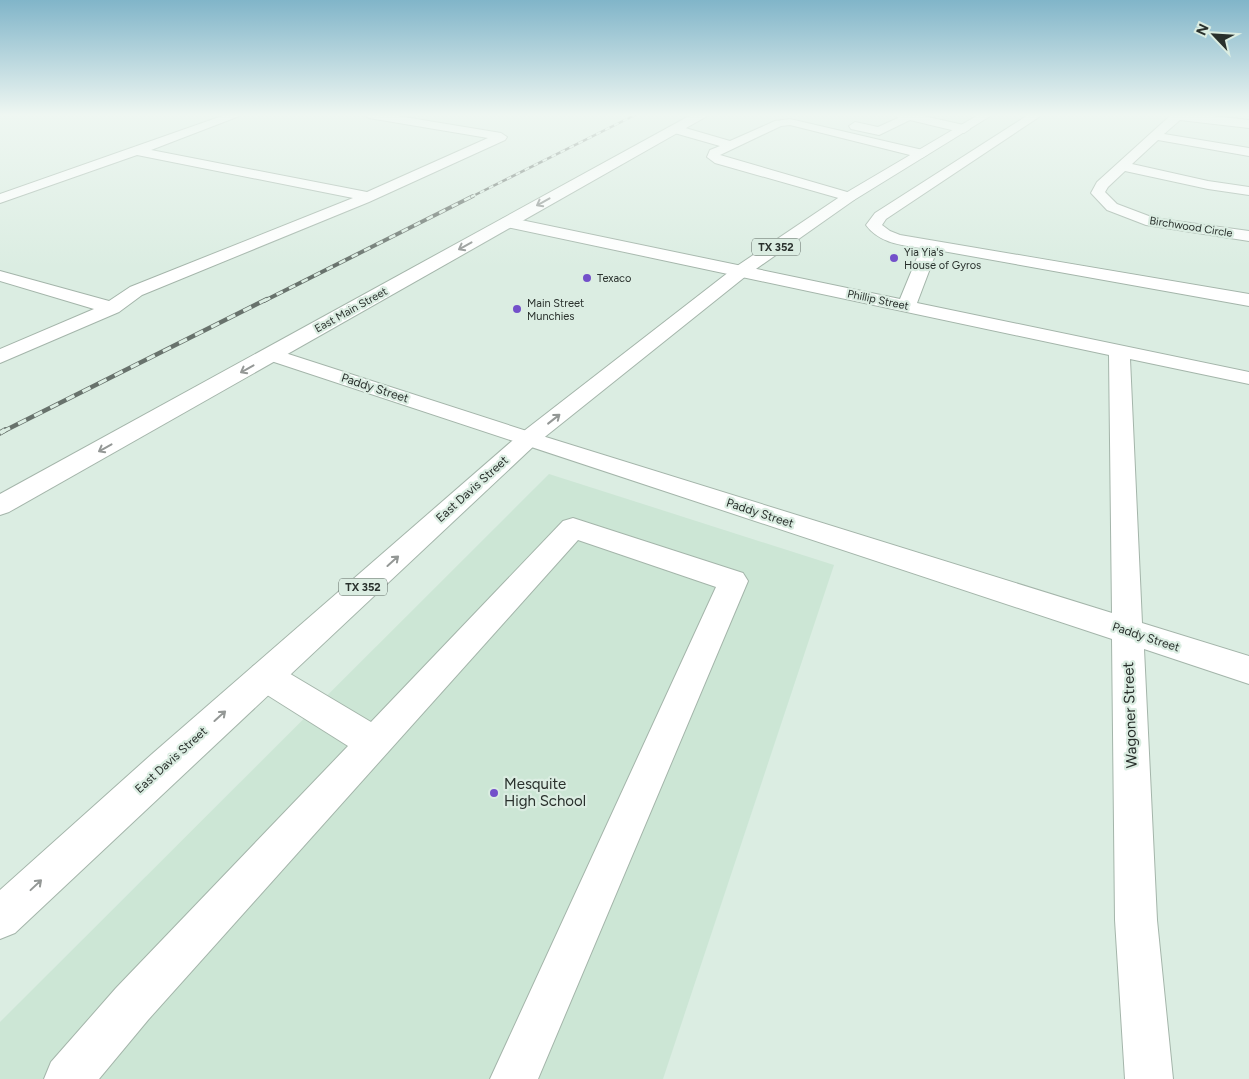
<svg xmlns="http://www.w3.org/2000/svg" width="1249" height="1079" font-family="Figtree,sans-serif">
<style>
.built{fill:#cce6d5}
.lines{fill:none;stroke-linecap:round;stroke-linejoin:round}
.minor-casing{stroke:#a4b5aa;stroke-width:2}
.major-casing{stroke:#a4b5aa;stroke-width:2}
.minor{fill:#fff;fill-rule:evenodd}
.major{fill:#fff;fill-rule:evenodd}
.rail-far3-casing{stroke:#68726c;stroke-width:2.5}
.rail-far2-casing{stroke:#68726c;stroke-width:4}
.rail-far1-casing{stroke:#68726c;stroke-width:4.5}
.rail-casing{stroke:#68726c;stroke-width:5.5}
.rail-far3{stroke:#dbede2;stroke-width:2;stroke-dasharray:5;stroke-linecap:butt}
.rail-far2{stroke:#dbede2;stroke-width:2.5;stroke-dasharray:7;stroke-linecap:butt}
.rail-far1{stroke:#dbede2;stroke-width:3;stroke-dasharray:9;stroke-linecap:butt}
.rail{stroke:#dbede2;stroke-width:4;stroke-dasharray:11;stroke-linecap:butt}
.oneway{stroke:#949896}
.poi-dot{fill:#7350ca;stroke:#dbede2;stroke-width:2}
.labels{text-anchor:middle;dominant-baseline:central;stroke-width:4.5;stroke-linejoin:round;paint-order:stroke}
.far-street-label{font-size:11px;fill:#29302c;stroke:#dbede2}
.shield{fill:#dbede2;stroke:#5e6963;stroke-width:1}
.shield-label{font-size:11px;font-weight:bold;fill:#29302c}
.far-poi-label{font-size:11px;fill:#29302c;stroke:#dbede2;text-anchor:start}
.street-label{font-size:12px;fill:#29302c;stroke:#dbede2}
.near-street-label{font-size:15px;fill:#29302c;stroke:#dbede2}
.near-poi-label{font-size:15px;fill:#29302c;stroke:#dbede2;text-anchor:start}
</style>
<rect width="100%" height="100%" fill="#dbede2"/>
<polygon class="built" points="549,474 834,565 663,1079 0,1079 0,1022"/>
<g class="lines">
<defs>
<g id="minor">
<polygon points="225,115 242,115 151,150 367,192 488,138 369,118 364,115 392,115 501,133 507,137 505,140 369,202 142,295 119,312 0,363 0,349 94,309 0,281 0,271 109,301 130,287 353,198 137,155 0,203 0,194"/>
<polygon points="896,115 919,115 968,126 970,129 964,133 910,120 879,135 851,129 849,126 855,122 878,127 898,118"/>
<path d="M1028 115H1042L886 219 882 225 890 231 900 235 1249 294V306L937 250 917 303 1249 372V384L1130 359 1142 623 1249 656V684L1144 649 1157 920 1173 1079H1125L1115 920 1112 639 265 359 262 355 265 351 272 349 279 351 536 434 1112 613 1109 355 507 227 502 225 499 222 502 219 507 217 900 299 921 248C901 245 879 243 866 225L875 213Z"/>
<polygon points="1171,115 1203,115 1249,120 1249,128 1180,120 1164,134 1249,148 1249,156 1158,140 1132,164 1208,181 1249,187 1249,195 1208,189 1125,171 1108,187 1105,192 1117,204 1154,218 1249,231 1249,241 1146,225 1107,210 1091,193 1097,182"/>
<polygon points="790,119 927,151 928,154 922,158 790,125 781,126 720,155 854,194 856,197 854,200 849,201 715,163 707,157 710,150 720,146 671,132 669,129 675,125 730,141 775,121"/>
<polygon points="573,518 743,573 748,581 538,1079 490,1079 716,587 578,540 148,1020 99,1079 44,1079 51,1062 116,988 348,746 253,686 249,676 253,666 265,662 277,666 371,722 563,521"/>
</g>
<g id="major">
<polygon points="691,115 709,115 9,512 0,515 0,494"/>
<polygon points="978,115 992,115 854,200 746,276 536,444 15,933 0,939 0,890 152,754 520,434 734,268 844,194"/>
</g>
</defs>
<use href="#minor" class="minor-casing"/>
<use href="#major" class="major-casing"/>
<use href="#minor" class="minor"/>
<use href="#major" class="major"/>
<defs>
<polyline id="rail-far3" points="471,197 635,115"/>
<polyline id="rail-far2" points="264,301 473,196"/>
<polyline id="rail-far1" points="2,432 267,299"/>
<polyline id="rail" points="0,433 5,430"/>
</defs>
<use href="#rail-far3" class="rail-far3-casing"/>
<use href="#rail-far2" class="rail-far2-casing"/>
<use href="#rail-far1" class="rail-far1-casing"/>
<use href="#rail" class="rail-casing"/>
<use href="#rail-far3" class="rail-far3"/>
<use href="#rail-far2" class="rail-far2"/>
<use href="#rail-far1" class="rail-far1"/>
<use href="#rail" class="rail"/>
</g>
<defs><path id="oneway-shaft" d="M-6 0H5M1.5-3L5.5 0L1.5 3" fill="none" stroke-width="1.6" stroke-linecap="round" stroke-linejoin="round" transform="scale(1.25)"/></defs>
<g class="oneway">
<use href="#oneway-shaft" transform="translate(543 202) rotate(151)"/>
<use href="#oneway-shaft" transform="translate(465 246) rotate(151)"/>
<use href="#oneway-shaft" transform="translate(247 369) rotate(151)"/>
<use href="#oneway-shaft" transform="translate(554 419) rotate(-38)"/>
<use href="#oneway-shaft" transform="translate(105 448) rotate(151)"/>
<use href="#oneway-shaft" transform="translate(393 561) rotate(-42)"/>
<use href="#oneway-shaft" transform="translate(220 716) rotate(-42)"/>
<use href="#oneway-shaft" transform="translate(36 885) rotate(-43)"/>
</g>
<linearGradient id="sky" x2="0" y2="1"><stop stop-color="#81b5c9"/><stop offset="0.43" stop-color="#eff7f2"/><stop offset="1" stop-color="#eff7f2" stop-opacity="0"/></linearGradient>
<rect width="1249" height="267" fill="url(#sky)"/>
<g class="poi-dot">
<circle cx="894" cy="258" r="5"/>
<circle cx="587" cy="278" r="5"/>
<circle cx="517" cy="309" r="5"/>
<circle cx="494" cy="793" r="5"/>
</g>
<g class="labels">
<g class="far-street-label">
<text transform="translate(1191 227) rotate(9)">Birchwood Circle</text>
<text transform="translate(878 300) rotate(12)">Phillip Street</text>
<text transform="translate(351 310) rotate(-29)">East Main Street</text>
</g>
<g class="shield">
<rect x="752" y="238.5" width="48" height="17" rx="4"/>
<rect x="339" y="578.5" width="48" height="17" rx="4"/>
</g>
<g class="shield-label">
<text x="776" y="247">TX 352</text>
<text x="363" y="587">TX 352</text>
</g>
<g class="far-poi-label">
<text x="904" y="252">Yia Yia's<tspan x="904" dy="13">House of Gyros</tspan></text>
<text x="597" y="278">Texaco</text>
<text x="527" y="303">Main Street<tspan x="527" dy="13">Munchies</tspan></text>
</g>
<g class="street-label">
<text transform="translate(375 388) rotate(18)">Paddy Street</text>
<text transform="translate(472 489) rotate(-42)">East Davis Street</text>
<text transform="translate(760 513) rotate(18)">Paddy Street</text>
<text transform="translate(1146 637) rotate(18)">Paddy Street</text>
<text transform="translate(171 760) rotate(-42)">East Davis Street</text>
</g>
<g class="near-street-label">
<text transform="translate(1130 715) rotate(-92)">Wagoner Street</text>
</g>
<g class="near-poi-label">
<text x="504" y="784">Mesquite<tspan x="504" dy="17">High School</tspan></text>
</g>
</g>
<g transform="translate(1214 35) rotate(295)" stroke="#dbede2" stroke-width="4" paint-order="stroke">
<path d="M0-4L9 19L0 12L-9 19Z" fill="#29302c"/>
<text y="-8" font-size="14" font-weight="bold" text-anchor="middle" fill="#29302c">N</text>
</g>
</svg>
